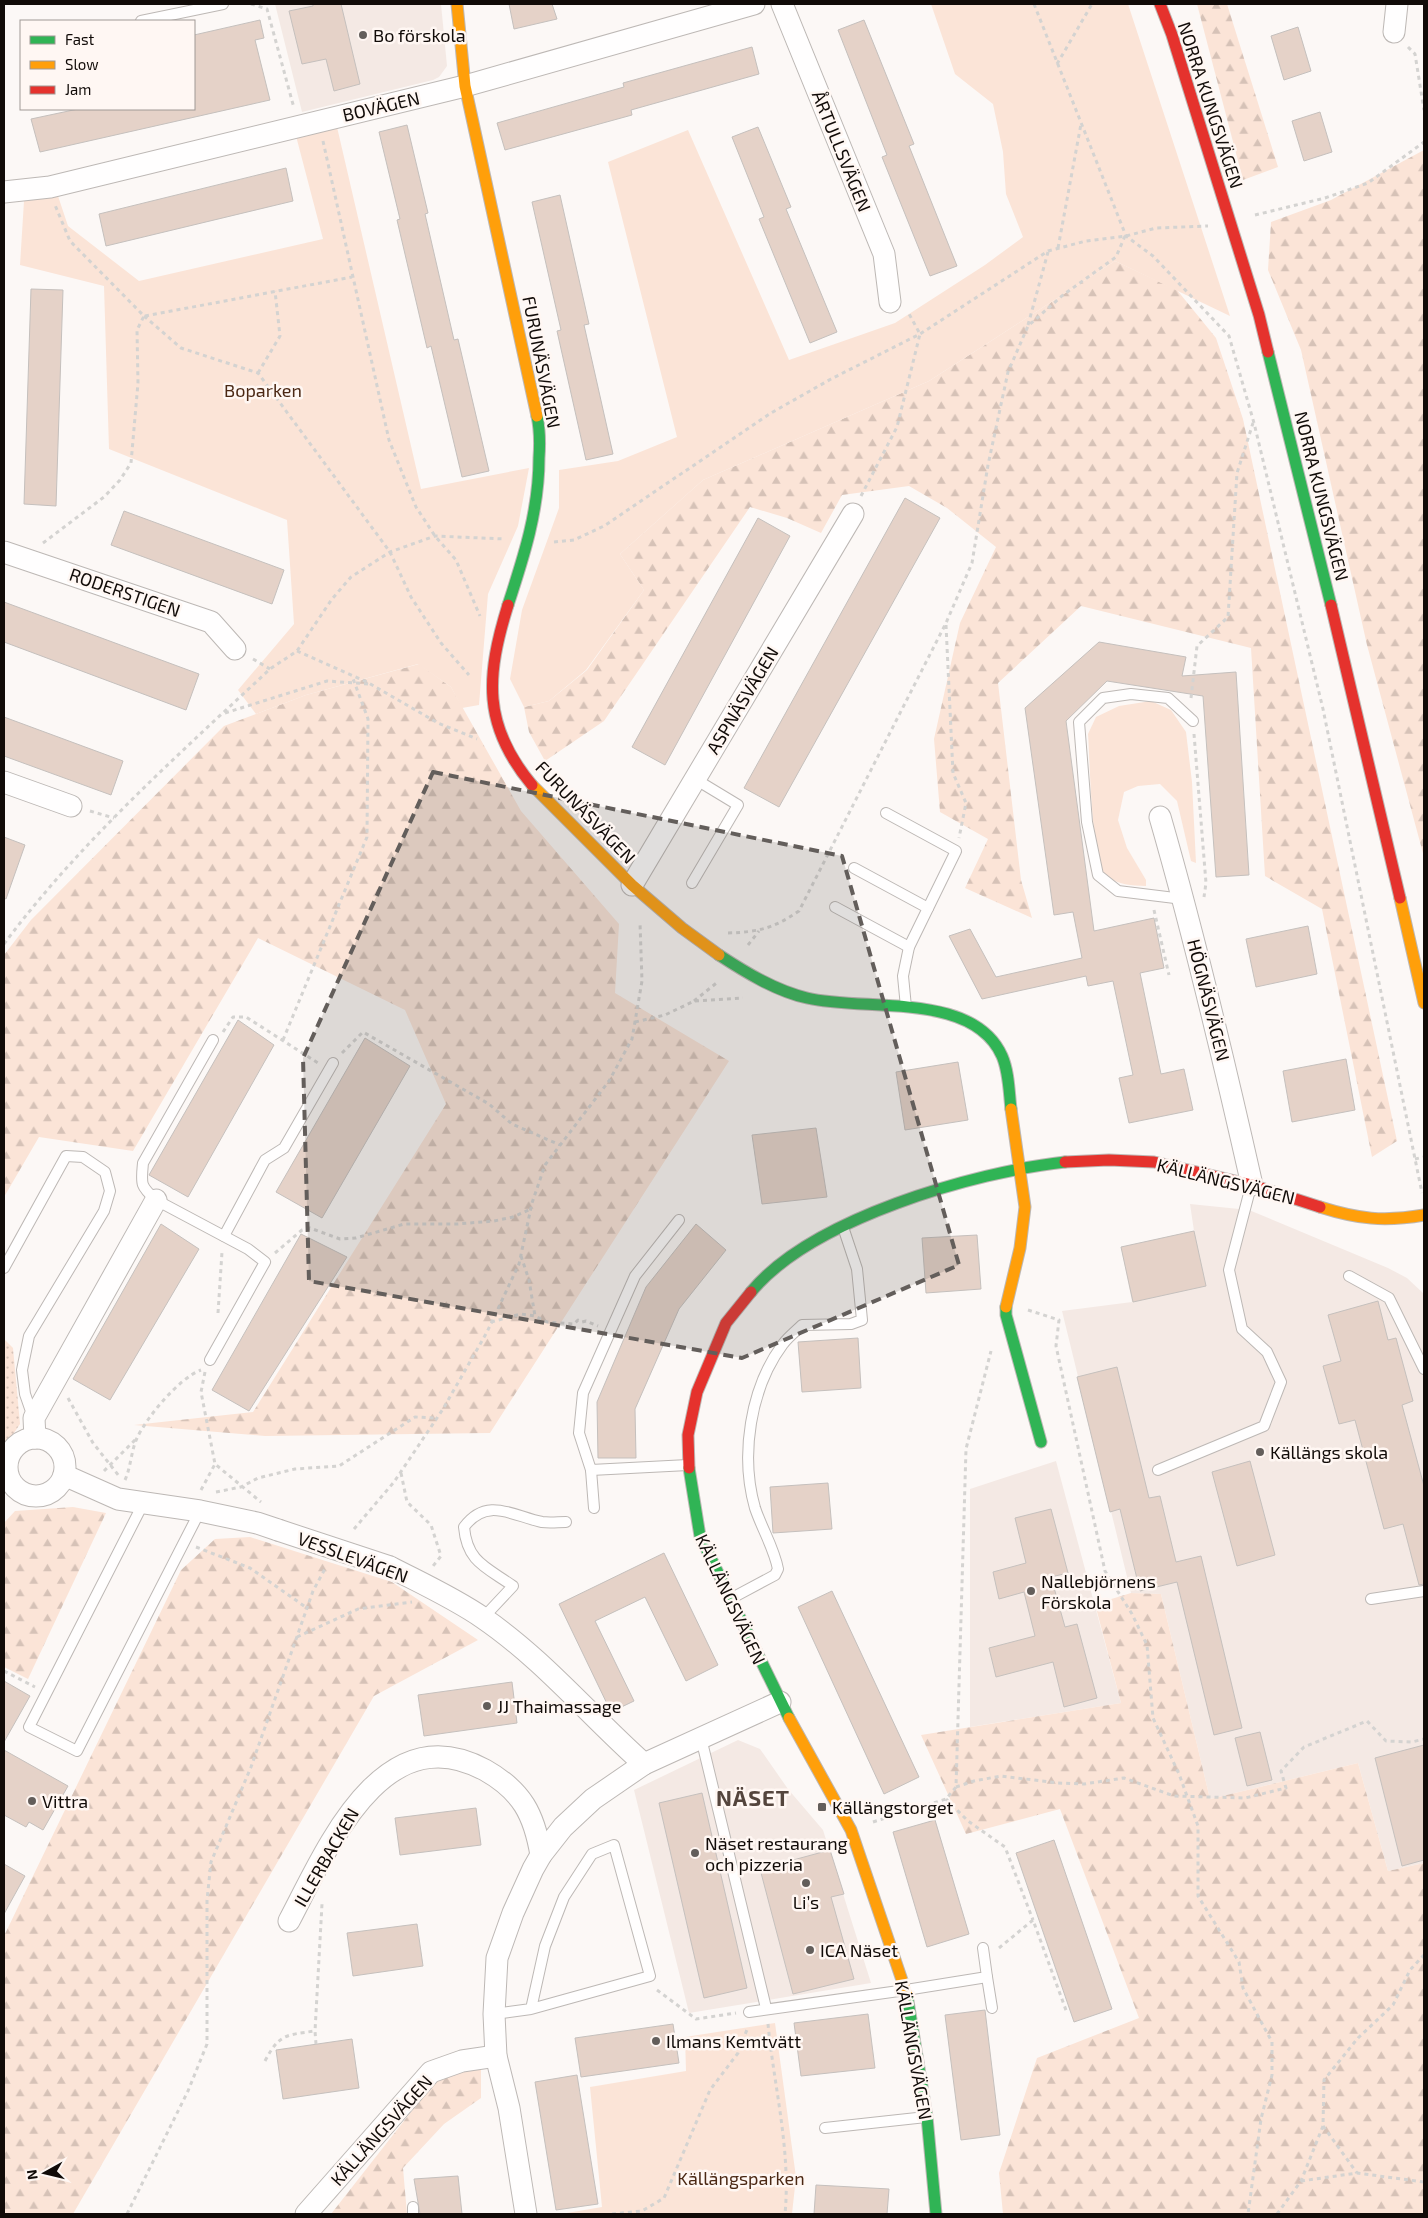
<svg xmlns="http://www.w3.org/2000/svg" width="1428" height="2218" font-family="'Exo 2',sans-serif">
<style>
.built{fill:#f4e9e4}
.grass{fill:url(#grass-dots)}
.forest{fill:url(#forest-firs)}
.green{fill:#fbe4d7}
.building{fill:#e5d2c8;stroke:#c5c0bd}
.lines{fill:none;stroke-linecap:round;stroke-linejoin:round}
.lane-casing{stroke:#bdb8b5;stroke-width:12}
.street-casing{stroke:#bdb8b5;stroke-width:23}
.fast-casing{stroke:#bdb8b5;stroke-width:13}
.slow-casing{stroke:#bdb8b5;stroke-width:13}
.jam-casing{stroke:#bdb8b5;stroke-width:13}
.path{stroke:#d4d3d1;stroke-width:3;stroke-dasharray:4 4;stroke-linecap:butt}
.lane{stroke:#fffefe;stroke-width:10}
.street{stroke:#fffefe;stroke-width:21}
.fast{stroke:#30b455;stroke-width:11}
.slow{stroke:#ff9f0a;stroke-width:11}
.jam{stroke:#e5322d;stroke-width:11}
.street-bridge-casing{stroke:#bdb8b5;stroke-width:23;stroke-linecap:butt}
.street-bridge{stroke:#fffefe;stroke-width:21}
.marked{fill:#635e5b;fill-opacity:0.2;stroke:#635e5b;stroke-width:4;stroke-dasharray:10 6;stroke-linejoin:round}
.poi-dot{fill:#635e5b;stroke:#fff7f3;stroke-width:2}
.labels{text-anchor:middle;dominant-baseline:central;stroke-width:5;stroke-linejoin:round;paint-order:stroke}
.poi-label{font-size:18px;fill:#110b08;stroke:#fff7f3;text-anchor:start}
.street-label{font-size:18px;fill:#110b08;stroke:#fff7f3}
.park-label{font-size:18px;fill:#4b2814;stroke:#fff7f3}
.district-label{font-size:22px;font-weight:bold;letter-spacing:1px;fill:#54453d;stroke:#fff7f3}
</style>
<defs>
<pattern id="grass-dots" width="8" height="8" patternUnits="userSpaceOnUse" patternTransform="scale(1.25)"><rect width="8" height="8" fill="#fbe4d7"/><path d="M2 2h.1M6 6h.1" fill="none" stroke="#d6c2b7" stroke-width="1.8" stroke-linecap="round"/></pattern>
<pattern id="forest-firs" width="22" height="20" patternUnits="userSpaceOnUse" patternTransform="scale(1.25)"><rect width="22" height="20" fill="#fbe4d7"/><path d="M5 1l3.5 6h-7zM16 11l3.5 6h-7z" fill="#d6c2b7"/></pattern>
</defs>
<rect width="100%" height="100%" fill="#fcf8f6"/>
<g class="built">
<polygon points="275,4 441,4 447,66 439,77 433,80 302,112"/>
<polygon points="1190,1204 1249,1210 1388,1268 1407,1278 1424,1294 1424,1863 1388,1871 1358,1763 1210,1799 1161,1594 1131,1593 1062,1311 1132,1302 1121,1247 1194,1231"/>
<polygon points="1056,1461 1121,1703 970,1727 970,1489"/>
<polygon points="738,1740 760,1749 788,1789 823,1830 871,1983 689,2013 634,1790"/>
</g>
<polygon class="grass" points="4,1339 13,1348 20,1424 4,1448"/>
<g class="forest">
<polygon points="1197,4 1227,4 1278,167 1243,180"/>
<polygon points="1424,150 1424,857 1367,645 1301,350 1268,270 1271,222 1331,200"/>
<polygon points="1115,261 1177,290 1216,338 1243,419 1397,1141 1372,1157 1322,909 1265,876 1251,648 1081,606 998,683 1021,880 1032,918 965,888 988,839 940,812 934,739 960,623 996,547 947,508 909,486 842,495 821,533 787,518 750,507 604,721 545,761 529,732 524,707 549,701 587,670 644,590 620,554 703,480 929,381"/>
<polygon points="419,664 451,687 521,811 619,924 615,993 729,1061 490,1433 265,1436 134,1425 253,1412 446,1104 405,1010 258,938 133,1151 39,1137 4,1197 4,955 31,920 224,726 306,695"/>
<polygon points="73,1507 106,1513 28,1679 4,1667 4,1523 15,1511"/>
<polygon points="250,1537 392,1582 478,1640 374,1696 73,2214 4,2214 4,1936 181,1570 215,1539"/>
<polygon points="1131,1593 1161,1594 1210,1799 1358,1763 1388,1871 1424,1863 1424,2214 1003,2214 999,2173 1037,2058 1139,2018 1060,1809 966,1834 921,1735 1121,1703 1095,1604"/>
<polygon points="481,2066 481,2098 444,2124 403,2168 407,2214 331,2214 440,2075"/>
</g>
<g class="green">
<polygon points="931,4 1128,4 1230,316 1115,261 929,381 703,480 620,554 644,590 586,670 549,701 524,707 510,679 522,610 559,508 559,470 618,461 677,437 608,162 688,130 789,360 895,323 985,265 1023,237 1006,194 1003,152 993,104 955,74"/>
<polygon points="337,127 421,489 529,468 518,526 488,594 479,705 462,708 451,687 418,664 306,695 256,714 238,690 294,624 287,520 109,449 104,286 20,265 24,201 58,196 68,226 139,281 323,239 296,136"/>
<path d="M1151 701 1171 710 1186 732 1192 782 1196 863 1191 861 1177 801 1160 784 1138 786 1124 792 1118 820 1127 848 1146 880V886C1131 885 1119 886 1106 875 1091 862 1090 759 1088 734L1096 717 1119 706Z"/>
<polygon points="775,2023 796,2177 792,2214 561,2214 602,2207 590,2087 686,2071 685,2037"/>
</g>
<g class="building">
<polygon points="313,4 341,4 360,84 334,91 326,59 302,64 289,11 313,6"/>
<polygon points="509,4 552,4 557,19 514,29"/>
<polygon points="260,20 264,38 255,40 270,100 40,152 31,119 78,109 194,109 194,35"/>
<polygon points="864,20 914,144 909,146 957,266 930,276 882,157 887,155 838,30"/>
<polygon points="1298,27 1311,71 1284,80 1271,36"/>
<polygon points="752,47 759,74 631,110 632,115 505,150 497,123 624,87 623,83"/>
<polygon points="1320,112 1332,152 1304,161 1292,121"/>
<polygon points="407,125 428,213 425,214 454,340 458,339 489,471 462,477 431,346 427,348 397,220 400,219 379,132"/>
<polygon points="758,127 791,207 786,209 837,332 810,343 759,219 764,217 732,137"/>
<polygon points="286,168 293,201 106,246 99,214"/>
<polygon points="560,195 589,324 584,325 613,454 586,460 557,331 561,330 532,202"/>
<polygon points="31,289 63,290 56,506 24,504"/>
<polygon points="905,498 940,518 779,807 744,788"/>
<polygon points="124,511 284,570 272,604 111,545"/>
<polygon points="758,518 790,536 665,765 632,747"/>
<polygon points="4,602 199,674 186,710 4,642"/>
<polygon points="1099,642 1186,657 1182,676 1236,672 1249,875 1216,877 1203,696 1107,681 1066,721 1094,931 1154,918 1164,968 1140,973 1161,1074 1184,1069 1193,1110 1129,1123 1119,1078 1133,1075 1113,981 1088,986 1086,976 982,999 949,936 970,929 996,977 1082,958 1073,912 1054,915 1025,708"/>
<polygon points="4,717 123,761 111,795 4,756"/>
<polygon points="4,837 25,845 6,899 4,898"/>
<polygon points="1308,926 1317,974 1256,987 1246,939"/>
<polygon points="238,1020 274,1045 188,1197 149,1175"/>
<polygon points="365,1038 410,1066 322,1218 276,1192"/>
<polygon points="1346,1059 1355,1110 1292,1122 1283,1071"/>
<polygon points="958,1062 968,1120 905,1130 896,1072"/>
<polygon points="816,1128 827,1197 762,1204 752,1135"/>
<polygon points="161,1224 199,1249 110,1400 73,1379"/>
<polygon points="696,1224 726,1250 679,1309 635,1409 636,1458 598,1458 597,1402 646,1287"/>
<polygon points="1194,1231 1206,1286 1133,1302 1121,1247"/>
<polygon points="301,1234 347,1257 249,1411 212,1390"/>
<polygon points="977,1235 981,1289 926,1293 922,1238"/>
<polygon points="1378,1301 1388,1340 1396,1338 1413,1401 1402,1405 1424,1486 1424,1584 1419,1585 1403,1524 1384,1529 1355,1420 1339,1424 1323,1366 1341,1361 1328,1315"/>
<polygon points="858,1338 861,1388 802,1392 798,1342"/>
<polygon points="1117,1367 1149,1498 1160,1496 1176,1562 1201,1556 1242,1728 1214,1735 1177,1582 1140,1591 1120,1509 1110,1512 1077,1377"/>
<polygon points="1250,1461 1275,1555 1237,1566 1212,1472"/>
<polygon points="828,1483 832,1529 773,1533 770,1487"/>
<polygon points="1051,1509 1068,1573 1051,1577 1065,1627 1077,1624 1097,1698 1064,1707 1053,1662 996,1677 989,1648 1035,1636 1024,1592 999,1599 993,1572 1026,1563 1015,1518"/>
<polygon points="664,1553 718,1665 686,1681 645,1597 595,1621 634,1701 611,1712 559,1604"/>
<polygon points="832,1591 919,1777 884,1794 798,1607"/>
<polygon points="4,1681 30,1696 4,1742"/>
<polygon points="512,1682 517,1723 424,1736 418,1695"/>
<polygon points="1260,1732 1272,1780 1247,1786 1235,1738"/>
<polygon points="1424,1745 1424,1860 1402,1866 1375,1758"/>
<polygon points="4,1750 68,1786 43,1830 29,1822 26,1827 4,1815"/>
<polygon points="702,1793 747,1988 704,1998 659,1803"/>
<polygon points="476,1808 481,1845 400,1855 395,1818"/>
<polygon points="935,1820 969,1934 927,1947 893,1832"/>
<polygon points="1054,1840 1112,2009 1074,2022 1016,1853"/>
<polygon points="830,1850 844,1894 831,1897 854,1979 793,1994 760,1869"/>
<polygon points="4,1864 25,1876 4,1914"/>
<polygon points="417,1924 423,1966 353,1976 347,1933"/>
<polygon points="985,2010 1000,2135 961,2140 945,2015"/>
<polygon points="868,2014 875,2068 801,2076 794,2023"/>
<polygon points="673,2024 679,2063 581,2077 575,2038"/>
<polygon points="352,2039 359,2088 283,2099 276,2050"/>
<polygon points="577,2075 598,2204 556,2210 535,2082"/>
<polygon points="458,2176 462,2214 420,2214 414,2179"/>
<polygon points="816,2185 889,2189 887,2214 814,2214"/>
</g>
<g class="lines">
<defs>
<g id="lane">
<polyline points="141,21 223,4"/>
<polyline points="886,813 956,851 909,947 903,976 906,1007"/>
<polyline points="854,868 928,908"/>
<polyline points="692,883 738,805 695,779"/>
<polyline points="1183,899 1118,891 1098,875 1087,822 1079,722 1103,698 1131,694 1168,698 1193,721"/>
<polyline points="835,907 909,947"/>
<polyline points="679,1220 635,1276 583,1393 579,1433 591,1470 688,1465"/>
<polyline points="224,1236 265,1160 284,1148 333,1063"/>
<polyline points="4,1268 66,1156 83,1157 105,1172 110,1191 104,1211 29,1336 22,1370 25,1394 33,1417"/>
<polyline points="1349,1276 1389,1298 1424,1369"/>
<path d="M210 1360 265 1262 248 1249 156 1200C140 1186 141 1184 143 1163L213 1040"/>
<polyline points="591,1470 594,1508"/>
<polyline points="1158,1470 1264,1426 1281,1382 1267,1352 1242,1329 1229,1270 1251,1186"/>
<polyline points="144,1502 29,1727 77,1751 200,1511"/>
<path d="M732 1598 775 1575 778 1569C774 1548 762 1529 755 1508 740 1456 750 1388 783 1344 788 1337 796 1331 802 1325L851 1324 862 1320 857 1269 843 1227"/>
<polyline points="1371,1599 1424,1591"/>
<path d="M483 1618 513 1586C486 1567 467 1562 464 1527 487 1496 513 1516 542 1522 550 1523 558 1522 566 1522"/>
<polyline points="701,1738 766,2008"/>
<polyline points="987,1977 992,2008"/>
<polyline points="749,2012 906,1990 987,1977 983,1948"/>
<polyline points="494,2014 531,2009 650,1976 614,1845 592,1854 564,1897 545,1946 531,2009"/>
<polyline points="825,2128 926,2117"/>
<polyline points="413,2207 413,2214"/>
</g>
<g id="street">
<polyline points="782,4 884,254 890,302"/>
<polyline points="1394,32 1397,4"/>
<polyline points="4,192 50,187 465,86 754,4"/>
<polyline points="4,552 211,622 235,649"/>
<polyline points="4,782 71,806"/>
<path d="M1160 817C1195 938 1224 1061 1252 1185"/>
<polyline points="632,885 853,514"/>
<circle cx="36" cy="1467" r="29"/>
<polyline points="35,1438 34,1418 156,1200"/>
<polyline points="64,1475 118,1499 200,1511 257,1523 278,1530"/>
<path d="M390 1567C421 1583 454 1598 483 1618 543 1659 590 1716 644 1764"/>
<path d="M289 1921C326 1851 382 1714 485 1770 522 1791 534 1814 541 1855"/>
<polyline points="306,2214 431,2072 462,2061 496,2056"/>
<polyline points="526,2214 509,2108 496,2056 494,2014 497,1958 513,1913 533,1869 541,1855 563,1827 593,1799 644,1764 780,1702"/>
</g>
<g id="fast">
<polyline points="1268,352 1331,605"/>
<path d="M508 605C524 556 539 510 539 458 540 444 540 430 537 416"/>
<path d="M719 955C745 972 776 991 807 998 866 1012 973 991 1002 1056 1009 1072 1009 1092 1011 1109"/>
<path d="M751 1292C811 1219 974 1172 1065 1162"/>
<polyline points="1006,1307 1006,1315 1041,1442"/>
<polyline points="689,1468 700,1536 789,1718"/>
<polyline points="907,1995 927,2117 936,2214"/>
</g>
<g id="slow">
<polyline points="457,4 465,86 537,416"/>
<polyline points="532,785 632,885 682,928 719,955"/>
<polyline points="1400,898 1424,1003"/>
<path d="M1320 1207C1358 1219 1384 1222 1424 1215"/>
<polyline points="1006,1307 1020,1248 1025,1207 1011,1109"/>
<polyline points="789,1718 851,1830 907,1995"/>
</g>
<g id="jam">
<polyline points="1160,4 1172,35 1259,315 1268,352"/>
<path d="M508 605C486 676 482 725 532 785"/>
<polyline points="1331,605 1400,898"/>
<polyline points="1065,1162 1109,1160 1154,1162 1252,1185 1320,1207"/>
<polyline points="689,1468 688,1435 697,1392 726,1323 751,1292"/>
</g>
</defs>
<use href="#lane" class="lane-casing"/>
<use href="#street" class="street-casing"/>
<use href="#fast" class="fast-casing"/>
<use href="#slow" class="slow-casing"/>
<use href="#jam" class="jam-casing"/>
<g class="path">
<polyline points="251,4 267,9 294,108"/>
<polyline points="1034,4 1126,236 1153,256 1229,336 1254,423 1323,709 1422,1193"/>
<polyline points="1408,47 1415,54 1424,110"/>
<polyline points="1057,64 1092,4"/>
<polyline points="323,141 389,440 416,507 435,536 456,560 480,616"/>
<polyline points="1255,215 1325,198 1368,183 1424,142"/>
<polyline points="1058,248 1081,124"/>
<polyline points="144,316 181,348 258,373 390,552 411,597 441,643 469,675"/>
<polyline points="145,316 352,277"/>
<polyline points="1028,325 1048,252"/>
<polyline points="258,373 280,336 275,291"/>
<polyline points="861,496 897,427 920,334 908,312"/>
<polyline points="554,542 574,540 604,526 771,413 831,379 920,334 1048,251 1086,241 1126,236 1156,228 1208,226"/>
<polyline points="43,543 104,497 120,480 131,463 138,383 137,330 144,316 70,241 55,205"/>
<polyline points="946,625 953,773 966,803 959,838"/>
<polyline points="297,651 367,682 438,723 477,739"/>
<polyline points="253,659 270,669"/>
<polyline points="1191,698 1197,646 1228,617 1237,473 1253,423"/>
<polyline points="225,713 327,681 369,684"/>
<polyline points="1194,734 1206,883 1204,897"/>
<polyline points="90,811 114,818"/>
<polyline points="1154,910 1169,975"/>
<path d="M728 933C759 932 774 928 799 911L946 623 972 563 988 465 1008 372 1028 326 1063 295 1116 257 1125 236"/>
<path d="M4 944C80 842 177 756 270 669L297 651 332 599 351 577 390 552 435 536 505 539"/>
<polyline points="748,945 759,931"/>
<polyline points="694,1001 719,981"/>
<polyline points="635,1022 665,1015 694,1001 743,998"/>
<polyline points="223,1032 233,1017 246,1017 318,1063"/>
<polyline points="283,1040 367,837 368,719 352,676"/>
<polyline points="342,1053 363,1032 489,1104 512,1124 560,1145"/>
<polyline points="1415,1159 1424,1157"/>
<polyline points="275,1253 302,1230 310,1228 340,1239 356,1238 404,1224 457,1224 494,1221 513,1217 531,1209"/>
<polyline points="521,1256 529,1280 535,1316"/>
<polyline points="1028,1310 1059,1320 1056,1346 1105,1571 1132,1614 1147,1645 1153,1718 1179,1774 1198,1826 1198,1896 1239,1962 1243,1988 1272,2042 1272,2075 1261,2119 1248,2214"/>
<polyline points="218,1313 222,1252"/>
<polyline points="491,1322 521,1314 535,1316 547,1322 574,1324 578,1320 582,1322 586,1321 598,1326"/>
<polyline points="205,1372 201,1392 215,1464 261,1502"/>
<polyline points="68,1398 93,1443 119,1476"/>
<polyline points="104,1471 137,1438"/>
<polyline points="401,1473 407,1502 431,1525 441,1556 433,1566"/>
<path d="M125 1480C131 1467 131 1451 137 1438 147 1417 179 1378 201 1370"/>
<polyline points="201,1490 215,1464"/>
<polyline points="216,1492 241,1487 258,1478 295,1469 339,1466 415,1417 436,1418"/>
<polyline points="354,1529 394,1482 443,1409 487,1332 519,1264 532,1203 545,1165 609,1081 632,1039 642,981 640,923"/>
<polyline points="196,1547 250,1568 307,1608"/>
<polyline points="297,1637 358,1609 412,1602"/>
<polyline points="4,1671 35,1687"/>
<polyline points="956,1787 974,1781 1001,1776 1058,1783 1084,1784 1124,1778 1174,1796 1245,1798 1286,1788 1281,1771 1304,1747 1367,1721 1386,1741 1412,1742 1424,1739"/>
<polyline points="946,1799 968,1821 1005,1847 1033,1920"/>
<polyline points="873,1822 946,1799 956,1787 966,1449 991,1351"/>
<polyline points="999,1948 1033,1920 1067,2013"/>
<polyline points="657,1990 696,2019 736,2013"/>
<path d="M768 2024C774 2087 791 2150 785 2214"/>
<polyline points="316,2044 315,2031 322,1904"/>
<path d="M265 2061C279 2034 286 2035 315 2031"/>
<polyline points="1323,2126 1357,2173"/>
<polyline points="1301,2181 1357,2173 1424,2182"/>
<polyline points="127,2214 188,2091 207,2044 207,1900 211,1862 251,1767 313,1591 326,1567"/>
<polyline points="612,2214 642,2211 664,2198 710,2090 738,2053 748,2027"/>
<polyline points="1277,2214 1301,2181 1323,2126 1324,2080 1358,2038 1393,2005 1410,1970 1424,1955"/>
</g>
<use href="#lane" class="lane"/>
<use href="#street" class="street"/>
<use href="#fast" class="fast"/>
<use href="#slow" class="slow"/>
<use href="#jam" class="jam"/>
<defs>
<polyline id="street-bridge" points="278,1530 390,1567"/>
</defs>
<use href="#street-bridge" class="street-bridge-casing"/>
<use href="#street-bridge" class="street-bridge"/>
</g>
<path class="marked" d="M433 772 842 856 959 1265 742 1358 309 1281 303 1058Z"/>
<g class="poi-dot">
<circle cx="363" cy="35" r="5"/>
<circle cx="1260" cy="1452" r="5"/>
<circle cx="1031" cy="1591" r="5"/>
<circle cx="487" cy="1706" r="5"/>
<circle cx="32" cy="1801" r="5"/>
<rect x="817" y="1802" width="10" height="10" rx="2.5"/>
<circle cx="695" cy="1853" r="5"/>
<circle cx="806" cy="1883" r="5"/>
<circle cx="810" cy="1950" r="5"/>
<circle cx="656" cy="2041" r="5"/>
</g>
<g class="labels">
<g class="poi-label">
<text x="373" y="35">Bo förskola</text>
<text x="1270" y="1452">Källängs skola</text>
<text x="1041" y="1581">Nallebjörnens<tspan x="1041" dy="21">Förskola</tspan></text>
<text x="497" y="1706">JJ Thaimassage</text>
<text x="42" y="1801">Vittra</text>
<text x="832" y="1807">Källängstorget</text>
<text x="705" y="1843">Näset restaurang<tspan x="705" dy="21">och pizzeria</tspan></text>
<text x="806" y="1902" text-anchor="middle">Li’s</text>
<text x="820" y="1950">ICA Näset</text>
<text x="666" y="2041">Ilmans Kemtvätt</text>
</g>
<g class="street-label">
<text transform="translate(1211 105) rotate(72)">NORRA KUNGSVÄGEN</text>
<text transform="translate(381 106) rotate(-13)">BOVÄGEN</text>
<text transform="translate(842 151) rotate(68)">ÅRTULLSVÄGEN</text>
<text transform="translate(542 362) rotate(79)">FURUNÄSVÄGEN</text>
<text transform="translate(1322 496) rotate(76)">NORRA KUNGSVÄGEN</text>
<text transform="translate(125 592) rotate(19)">RODERSTIGEN</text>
<text transform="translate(742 700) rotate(-59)">ASPNÄSVÄGEN</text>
<text transform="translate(586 812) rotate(46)">FURUNÄSVÄGEN</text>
<text transform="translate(1209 1000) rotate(76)">HÖGNÄSVÄGEN</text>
<text transform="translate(1226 1181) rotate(14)">KÄLLÄNGSVÄGEN</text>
<text transform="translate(353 1557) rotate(20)">VESSLEVÄGEN</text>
<text transform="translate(731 1599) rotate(65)">KÄLLÄNGSVÄGEN</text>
<text transform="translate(326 1857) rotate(-60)">ILLERBACKEN</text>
<text transform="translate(914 2050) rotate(80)">KÄLLÄNGSVÄGEN</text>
<text transform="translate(381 2130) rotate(-48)">KÄLLÄNGSVÄGEN</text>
</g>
<g class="park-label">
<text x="263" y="390">Boparken</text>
<text x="741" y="2178">Källängsparken</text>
</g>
<g class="district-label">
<text x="753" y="1797">NÄSET</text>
</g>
</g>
<rect width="1428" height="2218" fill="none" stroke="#110b08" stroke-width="10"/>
<rect x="20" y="20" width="175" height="90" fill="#fff7f3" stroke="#a09995"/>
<rect x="30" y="36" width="25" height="8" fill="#30b455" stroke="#a09995"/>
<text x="65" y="45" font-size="15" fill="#110b08">Fast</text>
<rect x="30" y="61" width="25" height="8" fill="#ff9f0a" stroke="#a09995"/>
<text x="65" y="70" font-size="15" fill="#110b08">Slow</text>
<rect x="30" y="86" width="25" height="8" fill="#e5322d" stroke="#a09995"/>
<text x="65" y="95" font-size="15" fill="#110b08">Jam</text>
<g transform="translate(45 2173) rotate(262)" stroke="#fff7f3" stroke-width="4" paint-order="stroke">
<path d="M0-4L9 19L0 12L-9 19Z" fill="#110b08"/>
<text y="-8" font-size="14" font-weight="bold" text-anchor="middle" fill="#110b08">N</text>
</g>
</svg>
